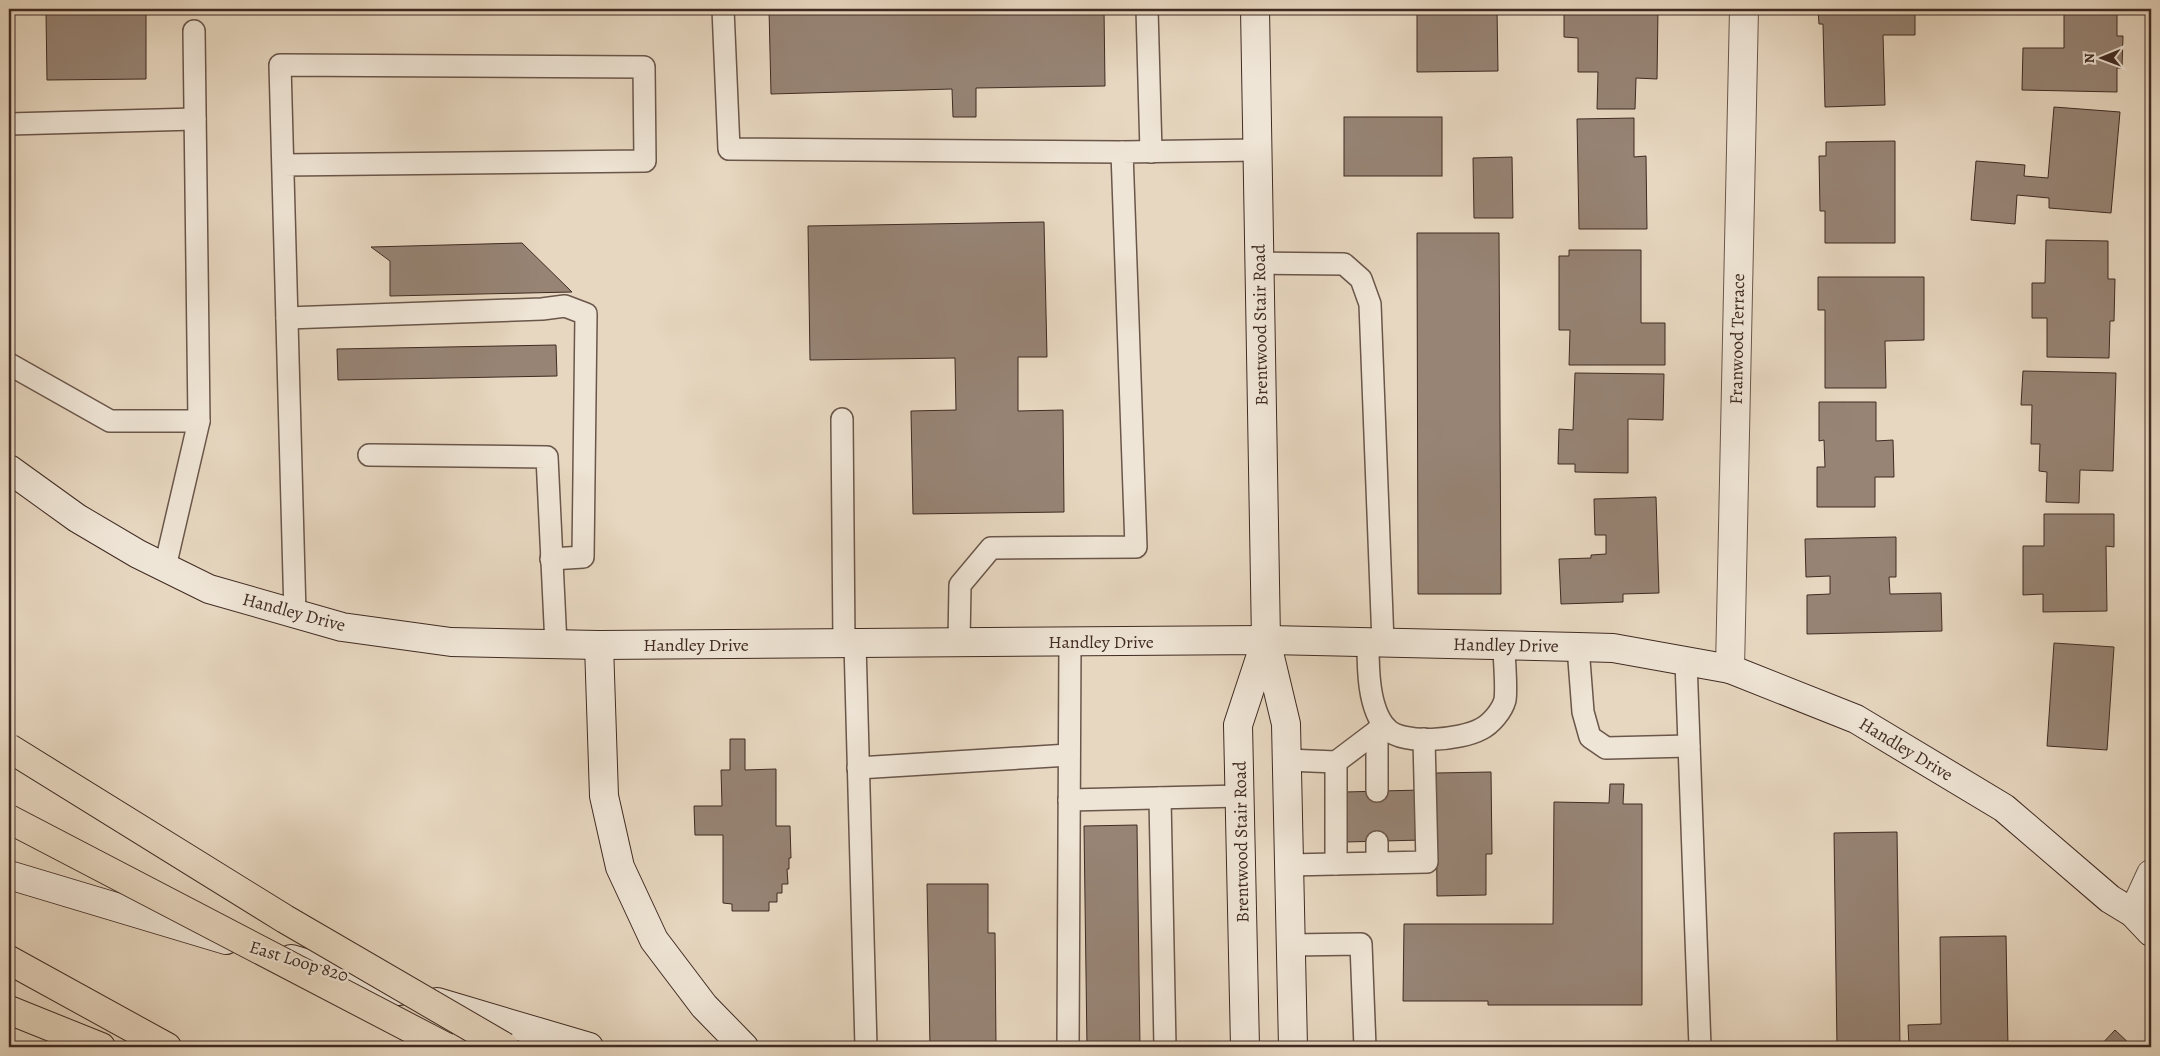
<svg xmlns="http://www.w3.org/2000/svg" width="2160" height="1056" font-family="Alegreya,serif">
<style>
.building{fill:#978475;stroke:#402b23}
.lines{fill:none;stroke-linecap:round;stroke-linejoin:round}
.lane-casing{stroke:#6a564a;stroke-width:24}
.street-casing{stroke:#6a564a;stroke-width:30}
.secondary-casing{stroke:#402b23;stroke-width:30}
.highway-casing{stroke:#402b23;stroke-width:30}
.lane{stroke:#efe5d6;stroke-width:21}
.street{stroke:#efe5d6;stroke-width:28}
.secondary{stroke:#efe5d6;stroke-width:28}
.highway{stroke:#e7d7c0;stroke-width:28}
.highway-bridge-casing{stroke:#402b23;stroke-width:30;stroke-linecap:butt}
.highway-bridge{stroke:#e7d7c0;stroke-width:28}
.labels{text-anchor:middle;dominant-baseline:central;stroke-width:4.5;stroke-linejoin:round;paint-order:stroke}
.street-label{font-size:18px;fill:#402b23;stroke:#efe5d6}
</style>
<rect width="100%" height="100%" fill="#e7d7c0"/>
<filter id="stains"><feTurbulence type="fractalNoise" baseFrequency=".004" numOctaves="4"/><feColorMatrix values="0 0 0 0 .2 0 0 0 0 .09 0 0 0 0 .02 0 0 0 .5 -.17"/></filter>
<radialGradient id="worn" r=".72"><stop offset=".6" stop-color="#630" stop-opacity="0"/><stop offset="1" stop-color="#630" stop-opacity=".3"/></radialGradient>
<g class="building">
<polygon points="9,9 189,9 189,10 146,11 146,79 47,80 46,12 9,12"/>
<polygon points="769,9 1104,9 1105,86 976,88 976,117 953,117 952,89 771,94"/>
<polygon points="1417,9 1497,9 1498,71 1417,72"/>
<polygon points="1564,9 1658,9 1657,79 1636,78 1635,109 1597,109 1598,72 1578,72 1578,38 1564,37"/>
<polygon points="1818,9 1915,9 1915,35 1883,35 1885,105 1825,107 1823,24 1819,24"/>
<polygon points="2064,9 2117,9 2117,36 2123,36 2122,68 2117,68 2117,92 2022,90 2023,48 2064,48"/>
<polygon points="2054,107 2120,112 2111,213 2049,208 2049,198 2017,195 2015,224 1971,220 1976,161 2025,165 2024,176 2048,178"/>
<rect x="1344" y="117" width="98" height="59"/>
<polygon points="1634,118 1634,157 1646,156 1647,229 1579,229 1577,119"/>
<polygon points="1895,141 1895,243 1825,243 1825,211 1820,211 1819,156 1826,156 1826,142"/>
<polygon points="1512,157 1513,218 1474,218 1473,158"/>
<polygon points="1044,222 1047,357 1018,357 1018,411 1063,410 1064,512 913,514 911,411 956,410 955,358 810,360 808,226"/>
<polygon points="1417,233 1499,233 1501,594 1418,594"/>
<polygon points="2046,240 2108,241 2108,279 2115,279 2114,321 2110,321 2109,358 2047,357 2047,318 2032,318 2032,283 2045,283"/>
<polygon points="522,243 572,292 390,296 390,261 371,247"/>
<polygon points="1569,250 1641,250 1641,323 1665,323 1665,365 1569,365 1570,330 1559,330 1559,256 1569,256"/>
<polygon points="1818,277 1924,277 1924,340 1885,341 1886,388 1825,388 1825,310 1818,310"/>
<polygon points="556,345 557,376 338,380 337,349"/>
<polygon points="2023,371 2116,373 2113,471 2080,470 2079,503 2046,502 2047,472 2039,471 2040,444 2031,444 2032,405 2021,405"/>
<polygon points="1575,373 1664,374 1663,420 1628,419 1628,473 1575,472 1575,464 1558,464 1559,429 1573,430"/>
<polygon points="1819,402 1876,402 1876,441 1893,440 1894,477 1875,477 1875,507 1817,507 1817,467 1825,467 1824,440 1819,441"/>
<polygon points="1656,497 1659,593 1623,594 1623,602 1561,604 1559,559 1591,558 1591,555 1606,554 1606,535 1595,535 1594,499"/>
<polygon points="2044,514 2114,514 2114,547 2106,546 2107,611 2043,612 2043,594 2023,595 2023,546 2044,546"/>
<polygon points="1896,537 1896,577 1889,577 1890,594 1941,593 1942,631 1807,634 1807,595 1830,594 1830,576 1806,577 1805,539"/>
<polygon points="2054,643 2114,647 2107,750 2047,746"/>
<polygon points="730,739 745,739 745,770 776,769 776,826 790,826 791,858 789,858 789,869 787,869 788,884 782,884 782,893 777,893 777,902 769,902 769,911 732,911 732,904 723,903 723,835 695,835 694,806 722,806 721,770 730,770"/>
<polygon points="1491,772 1492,854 1486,854 1486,895 1437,896 1436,773"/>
<polygon points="1610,784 1624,784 1623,804 1642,804 1642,1005 1488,1005 1488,1001 1403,1001 1404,924 1553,924 1554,802 1609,803"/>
<polygon points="1421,790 1422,840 1346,842 1345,792"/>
<polygon points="1137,825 1140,1047 1087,1047 1084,826"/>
<polygon points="1897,832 1900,1047 1837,1047 1834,833"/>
<polygon points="927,884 988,884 988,933 995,933 996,1047 930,1047"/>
<polygon points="2006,936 2008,1047 1909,1047 1908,1025 1941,1024 1940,937"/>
<polygon points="2115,1030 2133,1047 2099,1047"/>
</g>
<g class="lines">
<defs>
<g id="lane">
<polyline points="723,9 729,149 1122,152"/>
<polyline points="1147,9 1151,152"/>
<polyline points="194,31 199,421"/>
<polyline points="9,124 195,119"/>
<polyline points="283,165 645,161 644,67 280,65 295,614"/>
<polyline points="1259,263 1344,264 1361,279 1370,304 1383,643"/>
<polyline points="287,318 542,309 565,306 586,314 583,557 551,559"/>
<polyline points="9,364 110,421 199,421 165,567"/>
<polyline points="842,419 844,643"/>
<polyline points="369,455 547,457 556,645"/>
<polyline points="959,642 960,585 991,548 1136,547 1122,152 1257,150"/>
<polyline points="855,643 866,1047"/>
<path d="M1368 643C1368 668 1368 708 1386 728 1402 746 1461 740 1481 729 1491 724 1502 711 1505 700 1507 687 1504 660 1504 646"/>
<polyline points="1578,647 1583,712 1590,737 1606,748 1689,746"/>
<polyline points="1686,661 1700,1047"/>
<polyline points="1287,760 1336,762"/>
<polyline points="858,768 1069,755"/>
<polyline points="1377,791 1377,731"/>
<polyline points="1160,798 1165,1047"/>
<polyline points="1069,800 1240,796"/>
<polyline points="1377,863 1377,842"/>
<polyline points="1336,864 1336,762 1377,731 1386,728"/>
<polyline points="1289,865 1427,862 1424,739"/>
<polyline points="1291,945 1361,944 1365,1047"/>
<polyline points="1068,1047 1070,642"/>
</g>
<g id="street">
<polyline points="1730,669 1744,9"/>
<polyline points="2133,913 2151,874"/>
</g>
<g id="secondary">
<polyline points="1255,9 1266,640 1286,724 1293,1047"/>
<polyline points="9,469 77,518 138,554 209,589 342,627 451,642 599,645 1266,640 1578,647 1613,648 1730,669 1856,719 2004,808 2110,899 2133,913 2151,932"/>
<polyline points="599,645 604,796 620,867 654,940 704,1006 744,1047"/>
<polyline points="9,875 226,940"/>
<polyline points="291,959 399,991"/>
<polyline points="437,1002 589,1047"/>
<polyline points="1245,1047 1238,725 1266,640"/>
</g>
<g id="highway">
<polyline points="9,960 167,1047"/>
<polyline points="9,1010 101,1047"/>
</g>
</defs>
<use href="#lane" class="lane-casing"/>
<use href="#street" class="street-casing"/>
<use href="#secondary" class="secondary-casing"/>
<use href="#highway" class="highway-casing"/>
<use href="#lane" class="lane"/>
<use href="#street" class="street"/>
<use href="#secondary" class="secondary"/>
<use href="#highway" class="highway"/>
<defs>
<g id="highway-bridge">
<polyline points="9,748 285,919 505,1047"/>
<polyline points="9,819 446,1047"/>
</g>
</defs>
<use href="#highway-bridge" class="highway-bridge-casing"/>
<use href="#highway-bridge" class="highway-bridge"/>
</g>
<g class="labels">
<g class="street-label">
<text transform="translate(1260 325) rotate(-91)">Brentwood Stair Road</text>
<text transform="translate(1737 339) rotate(-89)">Franwood Terrace</text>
<text transform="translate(294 612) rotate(15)">Handley Drive</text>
<text x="1101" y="642">Handley Drive</text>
<text x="696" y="645">Handley Drive</text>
<text transform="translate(1506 645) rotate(1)">Handley Drive</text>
<text transform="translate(1906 749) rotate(31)">Handley Drive</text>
<text transform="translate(1241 842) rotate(-91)">Brentwood Stair Road</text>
<text transform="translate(299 961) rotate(17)">East Loop 820</text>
</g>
</g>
<rect width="2160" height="1056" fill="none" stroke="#e7d7c0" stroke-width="30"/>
<rect x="10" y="10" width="2140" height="1036" fill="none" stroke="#402b23" stroke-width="2.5"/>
<rect x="15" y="15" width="2130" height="1026" fill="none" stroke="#402b23"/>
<g transform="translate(2102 58) rotate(269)" stroke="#efe5d6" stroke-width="4" paint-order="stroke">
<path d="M0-4L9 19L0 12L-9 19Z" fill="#402b23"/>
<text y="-8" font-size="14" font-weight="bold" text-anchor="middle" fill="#402b23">N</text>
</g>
<rect width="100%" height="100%" filter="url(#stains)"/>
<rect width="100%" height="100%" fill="url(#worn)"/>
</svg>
